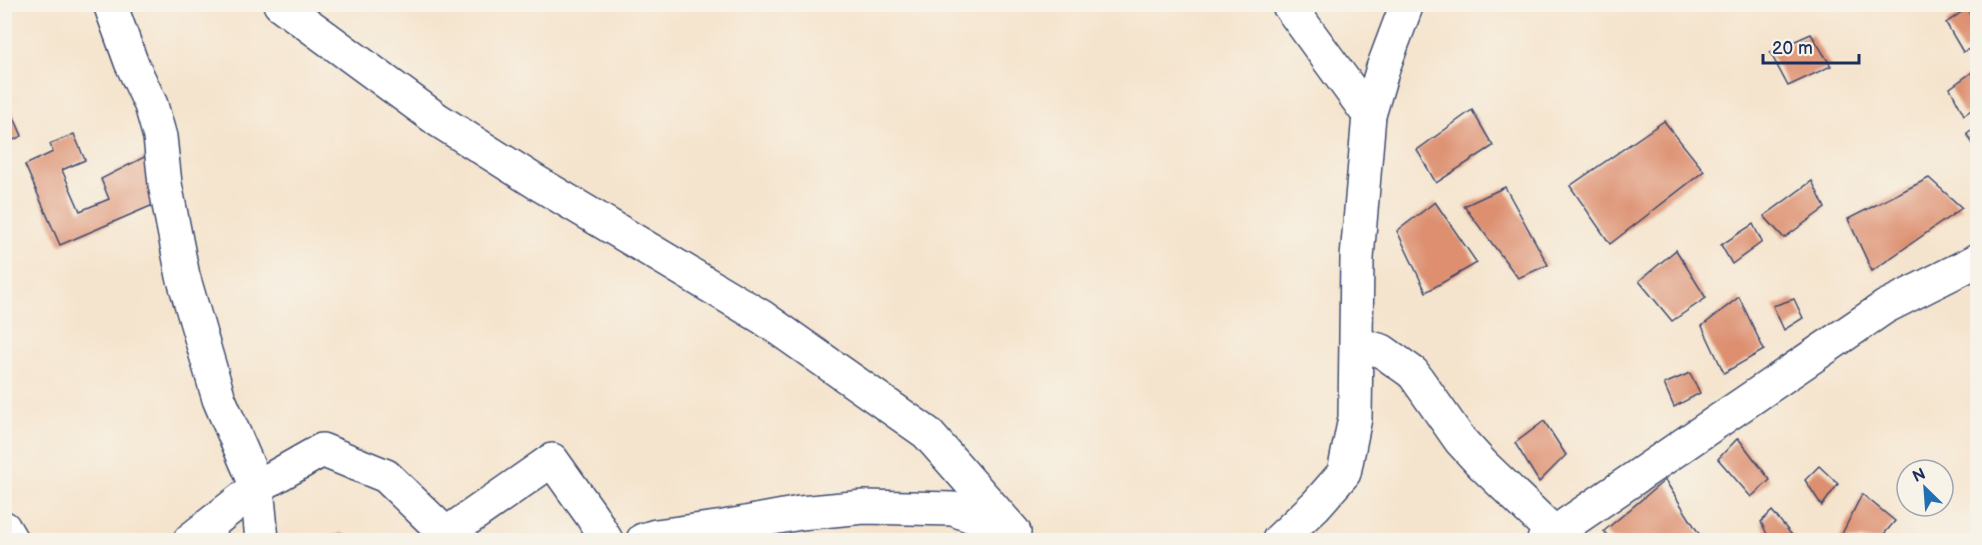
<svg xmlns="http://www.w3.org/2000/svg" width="1982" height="545" font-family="'Balsamiq Sans',sans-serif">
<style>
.building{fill:#dd8f6f}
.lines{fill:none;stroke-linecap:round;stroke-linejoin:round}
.minor-casing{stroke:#3c4a6f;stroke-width:36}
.minor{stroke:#fff;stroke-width:33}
</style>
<rect width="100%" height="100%" fill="#f7f3e8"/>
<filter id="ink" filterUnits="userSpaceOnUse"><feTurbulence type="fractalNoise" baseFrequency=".0167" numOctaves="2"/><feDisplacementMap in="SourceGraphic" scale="12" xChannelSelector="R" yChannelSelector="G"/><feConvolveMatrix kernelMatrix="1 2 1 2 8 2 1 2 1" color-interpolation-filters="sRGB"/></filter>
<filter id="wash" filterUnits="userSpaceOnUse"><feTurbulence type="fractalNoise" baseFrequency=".008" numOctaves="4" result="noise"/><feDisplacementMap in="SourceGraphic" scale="24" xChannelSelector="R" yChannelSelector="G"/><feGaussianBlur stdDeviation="1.35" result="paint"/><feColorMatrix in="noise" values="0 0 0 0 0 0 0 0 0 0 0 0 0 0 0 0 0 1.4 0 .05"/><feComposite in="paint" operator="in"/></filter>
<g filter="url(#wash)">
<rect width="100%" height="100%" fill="#f5e4cd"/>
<g id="blocks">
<g class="building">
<polygon points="1966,9 1978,23 1978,45 1963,52 1946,23"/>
<polygon points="1811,34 1831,66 1788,86 1770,52"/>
<polygon points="1978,68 1978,105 1964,115 1950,88"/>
<polygon points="5,96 22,136 5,144"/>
<polygon points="1472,110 1493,146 1436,183 1417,150"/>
<polygon points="1664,121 1704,171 1610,244 1570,186"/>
<polygon points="1978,125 1978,154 1967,134"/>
<polygon points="74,134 85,160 62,170 80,211 109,199 101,179 150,154 160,202 60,245 25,165 53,152 50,144"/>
<polygon points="1929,178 1962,208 1872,271 1848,219"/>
<polygon points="1812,181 1825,208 1784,238 1764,216"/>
<polygon points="1505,187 1548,265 1518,278 1464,206"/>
<polygon points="1435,202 1477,263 1426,292 1397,231"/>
<polygon points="1753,224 1762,242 1732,264 1721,245"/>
<polygon points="1676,250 1706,298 1672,321 1639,281"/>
<polygon points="1739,297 1764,350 1724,373 1702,326"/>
<polygon points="1794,299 1803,318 1784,330 1773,306"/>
<polygon points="1690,373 1700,393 1674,407 1664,384"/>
<polygon points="1544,421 1566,455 1539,482 1515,443"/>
<polygon points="1738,438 1770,480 1751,497 1718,459"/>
<polygon points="1819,466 1838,484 1822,506 1805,480"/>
<polygon points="1665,480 1703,540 1612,540 1604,531"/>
<polygon points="1862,494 1895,521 1879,540 1839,540"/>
<polygon points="1772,511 1796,540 1770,540 1761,522"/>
<polygon points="341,533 348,540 324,540"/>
</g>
</g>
</g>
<g filter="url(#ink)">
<use href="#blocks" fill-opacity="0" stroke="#3c4a6f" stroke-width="1.5"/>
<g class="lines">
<defs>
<g id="minor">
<polyline points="110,4 131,62 151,105 160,137 165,184 183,276 219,399 257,487 262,540"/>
<polyline points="280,4 438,120 536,182 762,317 927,433 1014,532"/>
<polyline points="1288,4 1369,115"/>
<polyline points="1357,344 1382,351 1413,373 1460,440 1482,464 1554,533"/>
<polyline points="4,528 11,540"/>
<polyline points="190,540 257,487 322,450 386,476 446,534 552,460 592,516 606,540"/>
<polyline points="643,540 656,536 724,527 800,513 864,507 953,509 1009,530"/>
<polyline points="1279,540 1316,505 1344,473 1355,418 1357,258 1369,115 1383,68 1407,4"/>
<polyline points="1544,540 1885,307 1978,260"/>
</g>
</defs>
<use href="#minor" class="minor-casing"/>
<use href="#minor" class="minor"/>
</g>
</g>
<rect width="1982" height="545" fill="none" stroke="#f7f3e8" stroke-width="24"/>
<g transform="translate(1925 488) rotate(335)"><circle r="28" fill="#f7f3e8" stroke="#9fa5b1" stroke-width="1.5"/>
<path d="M0-4.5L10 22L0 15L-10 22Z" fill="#1f6fb2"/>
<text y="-9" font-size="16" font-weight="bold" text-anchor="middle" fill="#1b2f5e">N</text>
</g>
<path d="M1763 54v9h96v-9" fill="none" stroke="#1b2f5e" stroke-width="3"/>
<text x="1772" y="54" font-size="18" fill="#1b2f5e" stroke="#f7f3e8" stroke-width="4.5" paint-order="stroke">20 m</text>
</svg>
